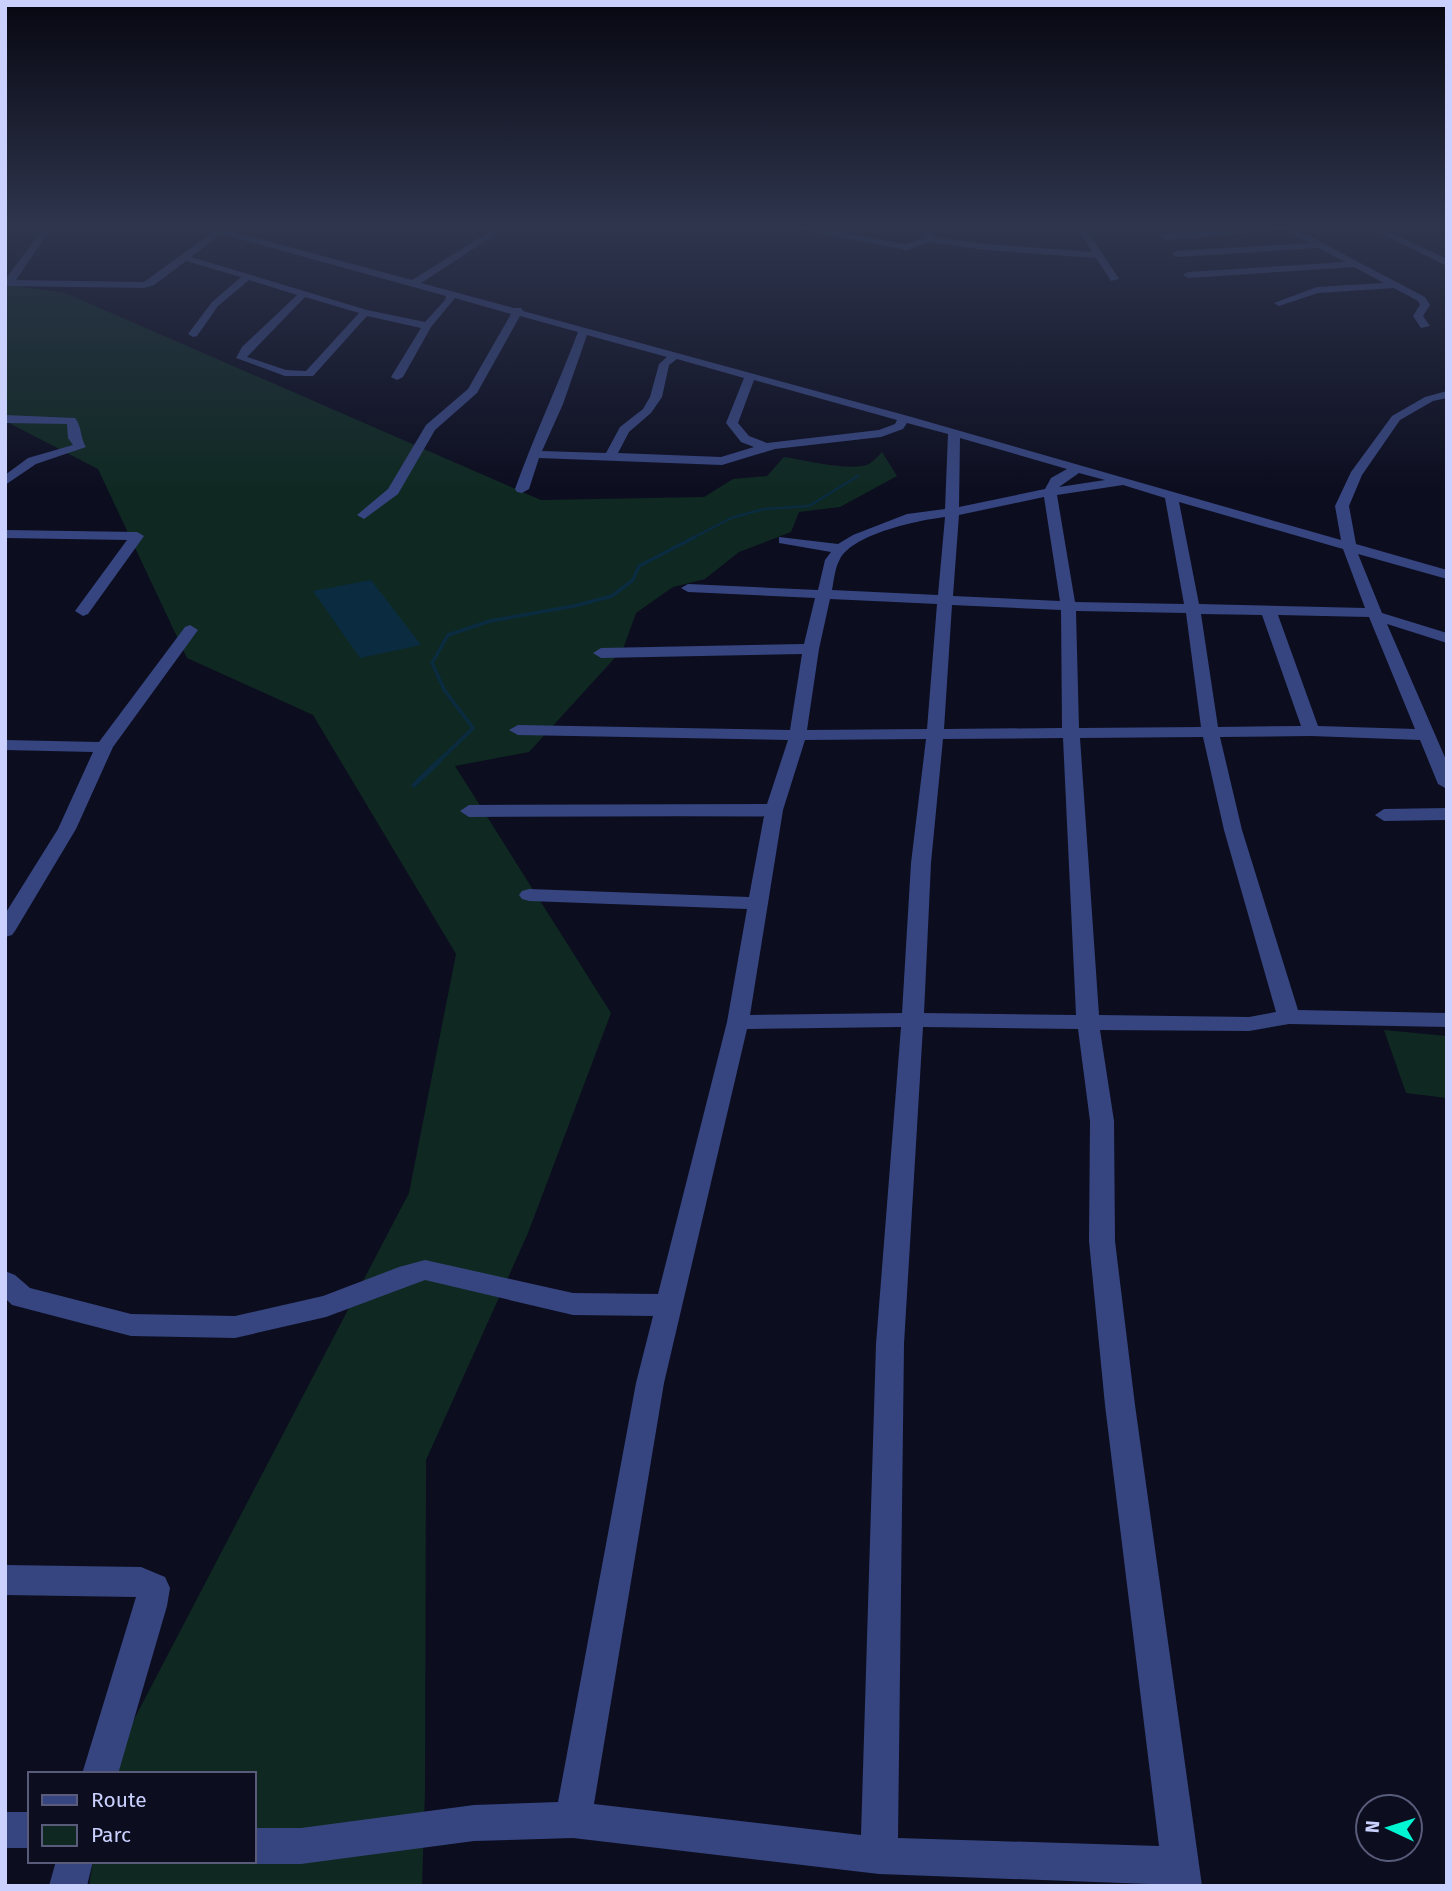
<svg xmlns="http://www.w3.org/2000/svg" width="1452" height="1891" font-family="'Fira Sans',sans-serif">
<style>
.green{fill:#0f2922}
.water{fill:#0a2b40}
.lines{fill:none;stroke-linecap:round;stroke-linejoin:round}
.stream-far2{stroke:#0a2b40;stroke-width:2.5}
.stream-far1{stroke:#0a2b40;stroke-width:3.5}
.stream{stroke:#0a2b40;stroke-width:5}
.minor{fill:#36457f;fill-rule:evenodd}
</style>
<rect width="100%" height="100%" fill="#0c0d1f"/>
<g class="green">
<path d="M5 285 63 292 541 500 704 497 733 479 767 476 784 457C804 460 853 472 869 464 873 462 878 456 882 452L897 476 840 507 799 512 791 532 739 552 705 579 673 587 636 613 623 649 529 752 455 766 611 1013 528 1233 426 1460 425 1791 422 1886H89L93 1861H254V1774L106 1773 409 1193 456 954 313 715 187 658 98 469 5 421Z"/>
<polygon points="1384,1030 1447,1036 1447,1098 1406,1093"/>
</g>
<polygon class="water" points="371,580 421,645 360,658 313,591"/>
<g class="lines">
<polyline class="stream-far2" points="691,539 731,518 764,509 809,506 858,476"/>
<polyline class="stream-far1" points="437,763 473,728 445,691 432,663 448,635 490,621 574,606 612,596 633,580 639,566 695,537"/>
<polyline class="stream" points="414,785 439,761"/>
<g class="minor">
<path d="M44 227H52L16 280 144 282 220 227H229L226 230 412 280 497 227H507L421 283 514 308H521L523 311 908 416 1341 540 1335 506 1351 472 1392 416 1425 397 1447 391V398L1433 401 1400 420 1362 475 1349 506 1356 544 1447 570V579L1358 554 1382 613 1447 633V643L1387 624 1447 762V789L1438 784 1420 740 1311 736 1220 737 1242 830 1298 1010 1447 1013V1027L1289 1024 1249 1031 1100 1030 1114 1121 1115 1241 1135 1405 1202 1886 879 1874 573 1838 474 1841 301 1864H254L246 1861H254V1828H301L474 1805 558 1802 636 1383 653 1316 573 1315 425 1280 326 1317 235 1338 131 1336 12 1305 5 1298V1271L15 1275 30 1288 131 1314 235 1316 323 1296 399 1267 425 1260 573 1293 658 1294 727 1022 747 909 529 901 522 899 519 895 522 891 529 889 749 897 764 816 469 817 460 811 469 805 767 804 788 740 518 735 509 730 518 725 790 730 802 654 601 658 593 653 601 648 804 644 815 598 688 592 681 588 688 584 818 590 825 560 831 552 779 543V537L838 544 853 535 907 514 945 509 948 434 907 423 903 429 881 437 775 449 722 465 539 458 529 489 522 493 517 492 515 489C534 436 558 385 578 332L520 316 477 393 435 430 398 494 364 519 357 515 388 489 426 425 468 389 511 314 455 298 431 327 403 377 397 380 391 377 421 328 367 316 313 376H285L236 358 242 347 297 295 249 280 218 306 197 336 193 337 188 334 212 302 241 277 186 261 154 285 144 288 5 286V280ZM221 234 446 296 445 300 425 322 367 310 191 257ZM305 297 359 313 306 371 286 370 247 357ZM587 335 667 357 659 364 650 397 643 409 620 427 606 453 542 451 563 404ZM677 359 744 378 726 423 741 442 754 447 721 457 618 453 629 432 651 413 662 397 669 365ZM754 380 897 420 895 424 879 430 767 443 749 436 738 423ZM960 438 1067 469 1051 478 1045 489 959 507ZM1079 473 1105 480 1059 487ZM1123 485 1165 498 1184 604 1075 602 1057 495ZM1044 497 1060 601 953 596 959 515ZM1179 502 1343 549 1365 608 1199 604ZM945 517 938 595 832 590C834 580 835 567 840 559 853 534 919 520 945 517ZM830 599 937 604 927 729 807 730 819 649ZM952 605 1061 610 1062 728 944 729ZM1076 611 1186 613 1201 727 1079 728ZM1201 614 1262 615 1301 726 1218 727ZM1278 615 1369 617 1415 729 1318 726ZM1203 737 1224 830 1276 1012 1249 1017 1099 1015 1080 738ZM1063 738 1076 1015 924 1013 931 863 943 739ZM926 739 911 863 902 1013 750 1015 783 810 805 740ZM901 1027 876 1344 861 1835 594 1804 664 1383 747 1029ZM923 1027 1078 1029 1090 1121 1089 1241 1105 1405 1159 1846 898 1838 904 1344Z"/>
<polygon points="787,227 805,227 906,244 924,238 926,227 934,227 933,237 986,244 1092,252 1077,227 1085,227 1119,279 1111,281 1096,258 986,250 929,242 907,250"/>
<polygon points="1257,227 1292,227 1425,297 1430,305 1423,316 1430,326 1421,328 1413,316 1420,305 1418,301 1394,288 1318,293 1279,306 1274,303 1317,287 1384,283 1354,267 1188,278 1183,275 1188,272 1345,262 1318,248 1176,257 1172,254 1176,251 1310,243 1285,230 1165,240 1161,237 1165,234"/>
<polygon points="1368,227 1379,227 1447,259 1447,266"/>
<path d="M5 415 75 418C82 426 80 438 86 447L36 464 5 485V475L28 458 73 445 68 438 67 424 5 423Z"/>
<polygon points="5,530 137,532 144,536 88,614 83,616 75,611 127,540 5,538"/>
<polygon points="190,625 198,630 113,747 76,829 15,931 12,935 5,937 5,914 58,829 93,752 5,750 5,740 99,742 185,627"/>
<polygon points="1447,808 1447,820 1384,821 1375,815 1384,809"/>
<polygon points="5,1565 141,1567 165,1577 170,1588 167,1606 118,1774 82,1774 136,1597 5,1595"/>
<rect x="5" y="1812" width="25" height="36"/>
<polygon points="56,1861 93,1861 87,1886 49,1886"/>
</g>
</g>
<linearGradient id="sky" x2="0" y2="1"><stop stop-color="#070711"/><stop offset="0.46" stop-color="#2e354d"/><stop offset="1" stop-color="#2e354d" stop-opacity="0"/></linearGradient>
<rect width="1452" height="492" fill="url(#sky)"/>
<rect width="1452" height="1891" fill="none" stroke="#cad1ff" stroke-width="14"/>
<rect x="28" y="1772" width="228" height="91" fill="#0c0d1f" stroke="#585b79" stroke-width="2"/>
<rect x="42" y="1795" width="35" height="10" fill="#36457f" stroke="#585b79" stroke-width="2"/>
<text x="91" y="1807" font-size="21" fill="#cad1ff">Route</text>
<rect x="42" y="1825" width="35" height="21" fill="#0f2922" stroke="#585b79" stroke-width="2"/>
<text x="91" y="1842" font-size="21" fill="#cad1ff">Parc</text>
<g transform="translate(1389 1828) rotate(274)"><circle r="33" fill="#0c0d1f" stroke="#585b79" stroke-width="2"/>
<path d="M0-5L12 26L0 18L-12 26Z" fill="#00f5d3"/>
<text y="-10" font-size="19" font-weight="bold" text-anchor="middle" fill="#cad1ff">N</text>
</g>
</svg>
